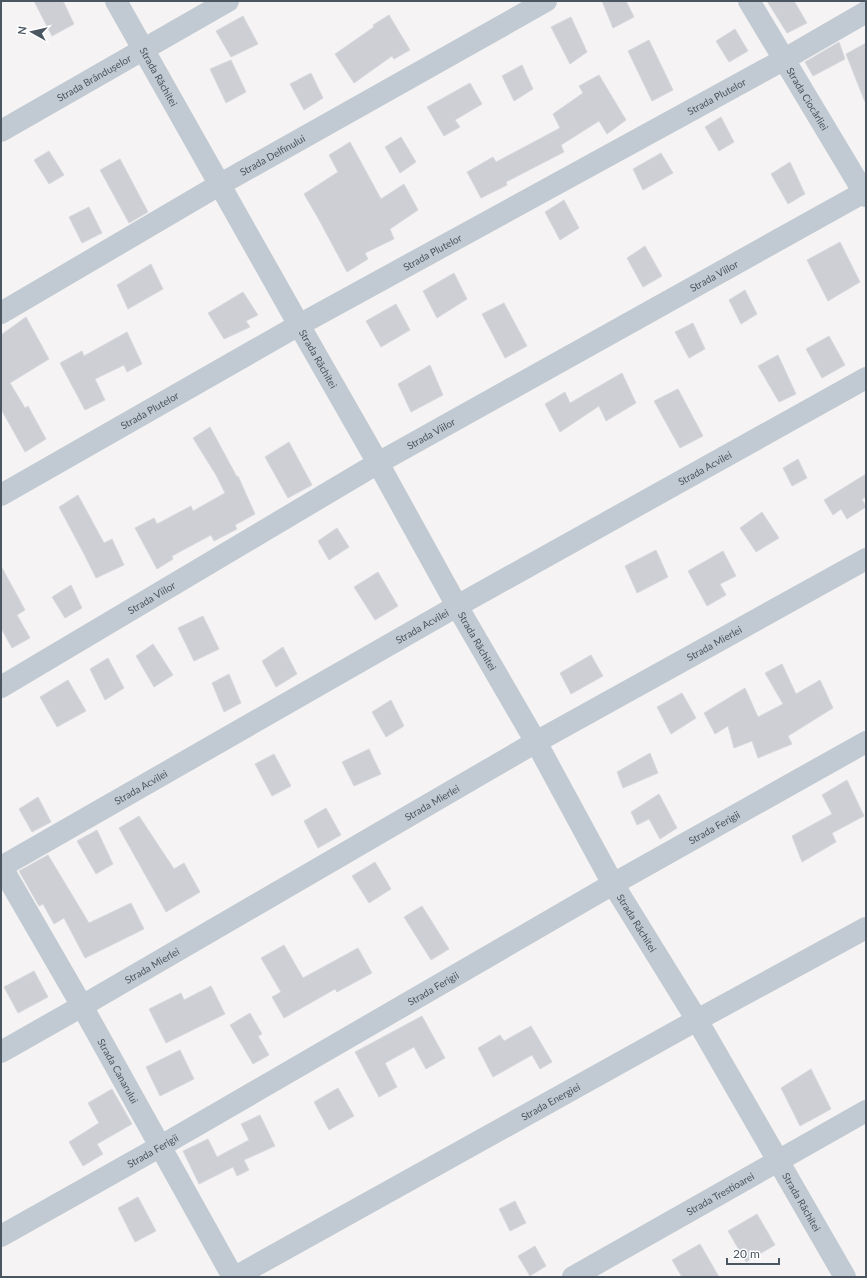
<svg xmlns="http://www.w3.org/2000/svg" width="867" height="1278" font-family="Lato,sans-serif">
<style>
.building{fill:#cdcfd5;stroke:#d7d9de}
.lines{fill:none;stroke-linecap:round;stroke-linejoin:round}
.minor{stroke:#c1cad2;stroke-width:22}
.labels{text-anchor:middle;dominant-baseline:central;stroke-width:3.5;stroke-linejoin:round;paint-order:stroke}
.street-label{font-size:10px;fill:#4a5661;stroke:#fff}
</style>
<rect width="100%" height="100%" fill="#f5f3f3"/>
<g class="building">
<polygon points="34,1 63,1 74,24 52,36"/>
<polygon points="602,1 626,1 634,17 613,28"/>
<polygon points="767,1 794,1 807,23 787,33"/>
<polygon points="389,15 410,50 394,59 392,56 354,83 335,54 374,27 373,25"/>
<polygon points="243,16 258,44 231,57 216,31"/>
<polygon points="571,17 587,52 570,64 551,27"/>
<polygon points="735,29 748,51 729,62 716,41"/>
<polygon points="649,40 673,90 652,101 628,51"/>
<polygon points="839,42 845,59 813,76 805,62"/>
<polygon points="866,43 866,102 865,102 846,54"/>
<polygon points="231,60 246,92 226,103 210,69"/>
<polygon points="522,65 533,89 514,101 502,76"/>
<polygon points="311,73 323,98 304,110 290,84"/>
<polygon points="599,75 626,120 607,134 599,121 561,145 564,152 506,182 507,185 481,198 467,172 493,157 496,162 560,128 553,114 583,93 579,86"/>
<polygon points="470,83 482,104 455,120 460,127 444,136 427,107"/>
<polygon points="721,117 734,142 719,151 705,127"/>
<polygon points="401,137 416,162 400,173 385,147"/>
<polygon points="350,142 381,199 404,184 418,210 390,229 394,239 365,253 368,259 347,272 318,218 304,194 338,172 329,155"/>
<polygon points="49,151 64,175 49,184 34,160"/>
<polygon points="661,153 673,173 643,190 633,169"/>
<polygon points="120,159 148,212 129,223 100,170"/>
<polygon points="790,162 805,194 788,204 771,174"/>
<polygon points="564,200 579,228 560,240 545,212"/>
<polygon points="89,207 102,233 82,243 69,217"/>
<polygon points="840,242 860,282 828,301 807,260"/>
<polygon points="645,246 662,276 643,287 627,258"/>
<polygon points="151,264 163,289 128,309 117,285"/>
<polygon points="454,273 467,299 437,318 423,291"/>
<polygon points="745,290 757,314 741,324 729,300"/>
<polygon points="243,292 258,315 246,321 250,327 224,339 208,313"/>
<polygon points="504,303 527,346 505,358 482,314"/>
<polygon points="396,304 410,330 381,347 366,321"/>
<polygon points="26,317 49,359 10,383 25,408 28,406 46,439 25,452 1,409 1,335"/>
<polygon points="693,323 705,349 689,358 675,332"/>
<polygon points="127,332 142,364 127,372 124,365 95,379 105,400 85,410 60,363 82,351 84,356"/>
<polygon points="829,336 845,365 822,378 806,349"/>
<polygon points="778,355 796,394 779,402 758,366"/>
<polygon points="430,365 443,395 411,412 398,384"/>
<polygon points="622,373 636,403 606,421 599,406 560,432 545,404 565,392 570,403"/>
<polygon points="678,389 703,436 680,448 654,401"/>
<polygon points="210,427 237,477 238,476 255,514 235,525 237,529 214,541 211,535 172,556 173,559 157,569 135,528 154,518 157,524 191,506 193,511 225,493 216,475 193,438"/>
<polygon points="289,442 312,485 288,498 265,457"/>
<polygon points="798,459 807,478 792,486 783,468"/>
<polygon points="866,474 866,497 862,499 866,507 847,519 841,509 833,515 824,500"/>
<polygon points="78,495 104,543 112,539 124,565 96,578 84,554 59,507"/>
<polygon points="762,512 779,538 756,552 740,528"/>
<polygon points="337,528 349,547 329,560 318,541"/>
<polygon points="656,550 668,577 637,593 625,566"/>
<polygon points="723,551 736,576 720,584 726,595 707,606 688,571"/>
<polygon points="1,566 25,610 17,615 30,638 12,648 1,628"/>
<polygon points="378,572 398,606 375,620 354,587"/>
<polygon points="71,585 82,608 65,618 52,597"/>
<polygon points="203,616 219,649 194,661 178,628"/>
<polygon points="153,644 173,675 154,687 136,656"/>
<polygon points="283,647 297,674 276,687 262,661"/>
<polygon points="591,655 603,676 571,694 560,673"/>
<polygon points="108,658 124,688 105,700 90,669"/>
<polygon points="782,664 796,694 820,680 833,708 788,736 792,744 758,758 752,741 734,748 728,726 715,734 704,713 745,688 758,717 783,704 765,673"/>
<polygon points="229,674 241,703 224,712 212,683"/>
<polygon points="68,680 86,711 57,727 40,697"/>
<polygon points="682,693 696,718 671,734 657,707"/>
<polygon points="391,700 404,726 386,737 372,712"/>
<polygon points="369,749 381,774 354,786 342,762"/>
<polygon points="650,753 658,773 623,788 617,772"/>
<polygon points="274,754 291,786 272,796 255,764"/>
<polygon points="847,780 864,816 832,833 836,842 802,862 792,836 832,814 822,795"/>
<polygon points="659,794 677,828 660,839 649,819 637,825 631,812"/>
<polygon points="38,797 51,822 32,832 19,809"/>
<polygon points="326,808 341,835 318,848 304,821"/>
<polygon points="139,816 174,869 184,863 200,892 166,912 119,828"/>
<polygon points="97,830 113,864 96,874 77,841"/>
<polygon points="48,855 89,923 131,903 144,929 85,958 64,918 54,924 43,904 39,906 19,871"/>
<polygon points="375,862 391,889 369,903 352,876"/>
<polygon points="422,906 449,949 431,960 404,917"/>
<polygon points="284,945 303,978 358,948 372,973 337,992 335,989 284,1018 272,997 281,992 261,958"/>
<polygon points="34,971 48,997 18,1013 4,987"/>
<polygon points="211,986 225,1014 166,1043 149,1009 181,993 184,1000"/>
<polygon points="250,1013 262,1034 258,1036 269,1055 253,1064 230,1025"/>
<polygon points="422,1016 445,1058 426,1069 414,1047 385,1063 397,1087 379,1097 355,1052"/>
<polygon points="531,1026 552,1062 540,1069 532,1055 493,1077 478,1048 500,1035 504,1041"/>
<polygon points="180,1050 194,1079 160,1096 146,1067"/>
<polygon points="811,1069 831,1109 800,1126 781,1088"/>
<polygon points="338,1088 354,1116 329,1130 314,1102"/>
<polygon points="112,1089 132,1124 97,1144 103,1154 83,1166 69,1142 99,1123 88,1103"/>
<polygon points="260,1115 275,1146 244,1160 249,1170 237,1176 233,1167 199,1184 183,1151 208,1139 217,1157 249,1140 241,1124"/>
<polygon points="138,1197 156,1231 135,1242 118,1208"/>
<polygon points="515,1201 526,1223 510,1231 499,1209"/>
<polygon points="757,1214 775,1245 746,1262 728,1231"/>
<polygon points="700,1244 719,1277 682,1277 672,1260"/>
<polygon points="535,1246 546,1266 530,1276 518,1256"/>
</g>
<g class="lines">
<g class="minor">
<path id="s1" d="M116 1 299 325 378 463 457 606 536 742 613 884 697 1020 845 1277"/>
<path id="s2" d="M749 1 866 196"/>
<path id="s3" d="M1 131 228 1"/>
<path id="s4" d="M1 313 219 185 546 1"/>
<path id="s5" d="M1 495 299 325 783 60 866 12"/>
<path id="s6" d="M1 687 378 463 866 191"/>
<path id="s7" d="M1 866 82 1006 233 1277"/>
<path id="s8" d="M1 867 457 606 866 378"/>
<path id="s9" d="M1 1052 82 1006 536 742 866 559"/>
<path id="s10" d="M1 1236 161 1146 613 884 866 742"/>
<path id="s11" d="M235 1277 697 1020 866 928"/>
<path id="s12" d="M573 1277 866 1111"/>
</g>
</g>
<g class="labels">
<g class="street-label">
<text stroke="none"><textPath href="#s3" startOffset="107">Strada Brândușelor</textPath></text>
<text stroke="none"><textPath href="#s1" startOffset="87">Strada Răchitei</textPath></text>
<text stroke="none"><textPath href="#s5" startOffset="819">Strada Plutelor</textPath></text>
<text stroke="none"><textPath href="#s2" startOffset="114">Strada Ciocârliei</textPath></text>
<text stroke="none"><textPath href="#s4" startOffset="314">Strada Delfinului</textPath></text>
<text stroke="none"><textPath href="#s5" startOffset="495">Strada Plutelor</textPath></text>
<text stroke="none"><textPath href="#s6" startOffset="823">Strada Viilor</textPath></text>
<text stroke="none"><textPath href="#s1" startOffset="411">Strada Răchitei</textPath></text>
<text stroke="none"><textPath href="#s5" startOffset="171">Strada Plutelor</textPath></text>
<text stroke="none"><textPath href="#s6" startOffset="499">Strada Viilor</textPath></text>
<text stroke="none"><textPath href="#s8" startOffset="809">Strada Acvilei</textPath></text>
<text stroke="none"><textPath href="#s6" startOffset="175">Strada Viilor</textPath></text>
<text stroke="none"><textPath href="#s8" startOffset="485">Strada Acvilei</textPath></text>
<text stroke="none"><textPath href="#s1" startOffset="735">Strada Răchitei</textPath></text>
<text stroke="none"><textPath href="#s9" startOffset="822">Strada Mierlei</textPath></text>
<text stroke="none"><textPath href="#s8" startOffset="161">Strada Acvilei</textPath></text>
<text stroke="none"><textPath href="#s9" startOffset="498">Strada Mierlei</textPath></text>
<text stroke="none"><textPath href="#s10" startOffset="822">Strada Ferigii</textPath></text>
<text stroke="none"><textPath href="#s1" startOffset="1059">Strada Răchitei</textPath></text>
<text stroke="none"><textPath href="#s9" startOffset="174">Strada Mierlei</textPath></text>
<text stroke="none"><textPath href="#s10" startOffset="498">Strada Ferigii</textPath></text>
<text stroke="none"><textPath href="#s7" startOffset="236">Strada Canarului</textPath></text>
<text stroke="none"><textPath href="#s11" startOffset="361">Strada Energiei</textPath></text>
<text stroke="none"><textPath href="#s10" startOffset="174">Strada Ferigii</textPath></text>
<text stroke="none"><textPath href="#s12" startOffset="169">Strada Trestioarei</textPath></text>
<text stroke="none"><textPath href="#s1" startOffset="1383">Strada Răchitei</textPath></text>
</g>
</g>
<rect width="867" height="1278" fill="none" stroke="#4a5661" stroke-width="4"/>
<g transform="translate(32 32) rotate(278)" stroke="#ffffff" stroke-width="3" paint-order="stroke">
<path d="M0-3L7 15L0 10L-7 15Z" fill="#4a5661"/>
<text y="-6" font-size="11" font-weight="bold" text-anchor="middle" fill="#4a5661">N</text>
</g>
<path d="M727 1258v6h52v-6" fill="none" stroke="#4a5661" stroke-width="2"/>
<text x="733" y="1258" font-size="12" fill="#4a5661" stroke="#ffffff" stroke-width="3" paint-order="stroke">20 m</text>
</svg>
